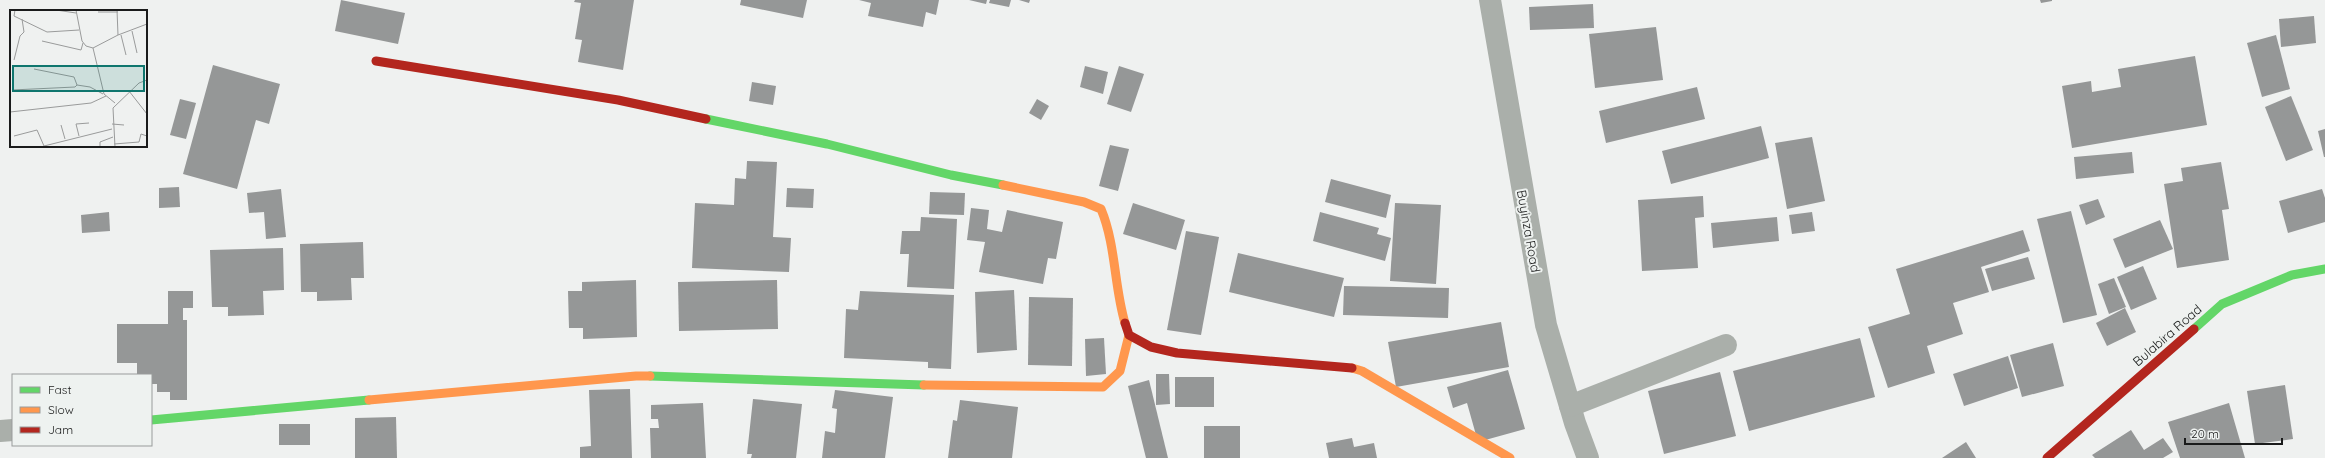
<svg xmlns="http://www.w3.org/2000/svg" width="2325" height="458" font-family="Quicksand,sans-serif">
<style>
.building{fill:#959797}
.lines{fill:none;stroke-linecap:round;stroke-linejoin:round}
.street{stroke:#aaafaa;stroke-width:22}
.fast{stroke:#63d668;stroke-width:9}
.slow{stroke:#ff974d;stroke-width:9}
.jam{stroke:#b3261e;stroke-width:9}
.labels{text-anchor:middle;dominant-baseline:central;stroke-width:4;stroke-linejoin:round;paint-order:stroke}
.street-label{font-size:13px;fill:#1a1b1b;stroke:#eef2f0}
.inset-road{fill:none;stroke:#9a9b9b;stroke-width:1}
.view{fill:#0f766e;fill-opacity:0.15;stroke:#0f766e;stroke-width:2}
.inset-edge{fill:none;stroke:#1a1b1b;stroke-width:2}
</style>
<rect width="100%" height="100%" fill="#eff1f0"/>
<g class="building">
<polygon points="341,0 405,13 398,44 335,31"/>
<polygon points="575,0 634,0 623,70 578,62 582,40 575,39 581,3 574,2"/>
<polygon points="741,0 807,0 803,18 740,5"/>
<polygon points="859,0 939,0 936,15 926,12 923,27 868,16 871,3"/>
<polygon points="969,0 987,0 986,4"/>
<polygon points="990,0 1011,0 1009,7 989,3"/>
<polygon points="1019,0 1030,0 1029,3"/>
<polygon points="2040,0 2052,0 2052,1 2041,3"/>
<polygon points="1593,4 1594,28 1530,30 1529,7"/>
<polygon points="2314,16 2316,43 2281,47 2279,19"/>
<polygon points="1656,27 1663,80 1595,88 1589,34"/>
<polygon points="2276,35 2290,89 2262,97 2247,43"/>
<polygon points="2195,56 2207,125 2072,148 2062,86 2091,81 2092,92 2121,87 2118,69"/>
<polygon points="213,65 280,84 269,124 256,120 237,189 183,174"/>
<polygon points="1085,66 1108,72 1103,94 1080,87"/>
<polygon points="1119,66 1144,74 1131,112 1107,104"/>
<polygon points="752,82 776,86 773,105 749,101"/>
<polygon points="1697,87 1705,119 1606,143 1599,111"/>
<polygon points="2291,96 2313,150 2286,161 2265,107"/>
<polygon points="180,99 196,103 186,139 170,135"/>
<polygon points="1037,99 1049,106 1041,120 1029,113"/>
<polygon points="1761,126 1769,158 1671,184 1662,151"/>
<polygon points="2325,129 2325,157 2324,157 2318,131"/>
<polygon points="1812,137 1825,201 1787,209 1775,143"/>
<polygon points="1110,145 1129,149 1118,191 1099,186"/>
<polygon points="2132,152 2134,173 2076,179 2074,157"/>
<polygon points="747,161 777,162 773,237 791,238 789,272 692,268 695,203 734,205 735,178 746,179"/>
<polygon points="2221,162 2229,209 2222,210 2229,260 2177,268 2164,184 2183,181 2181,168"/>
<polygon points="1331,179 1391,195 1386,218 1325,202"/>
<polygon points="179,187 180,207 159,208 159,188"/>
<polygon points="787,188 814,189 813,208 786,207"/>
<polygon points="281,189 286,237 266,239 264,212 249,213 247,193"/>
<polygon points="2322,189 2325,198 2325,222 2288,233 2279,201"/>
<polygon points="930,192 965,193 964,215 929,214"/>
<polygon points="1703,196 1704,217 1695,218 1698,268 1642,271 1638,200"/>
<polygon points="2098,199 2105,217 2086,225 2079,205"/>
<polygon points="1133,203 1185,220 1176,250 1123,234"/>
<polygon points="1395,203 1441,205 1436,284 1390,281"/>
<polygon points="971,208 989,210 987,229 1002,232 1007,210 1063,222 1056,259 1048,258 1043,284 979,272 985,242 967,240"/>
<polygon points="2071,211 2097,315 2063,323 2037,219"/>
<polygon points="109,212 110,231 82,233 81,215"/>
<polygon points="1320,212 1379,228 1377,234 1391,238 1385,261 1313,241"/>
<polygon points="1812,212 1815,231 1792,234 1789,215"/>
<polygon points="921,217 957,219 954,289 907,287 909,254 900,254 902,231 920,231"/>
<polygon points="1777,217 1779,241 1713,248 1711,223"/>
<polygon points="2160,220 2173,249 2125,268 2113,239"/>
<polygon points="2023,230 2030,251 1981,267 1989,292 1953,303 1963,334 1927,346 1935,373 1888,388 1868,327 1910,314 1896,269"/>
<polygon points="1186,231 1219,237 1201,335 1167,330"/>
<polygon points="363,242 364,278 351,278 352,300 317,301 317,292 301,292 300,244"/>
<polygon points="283,248 284,290 263,291 264,315 228,316 228,307 212,307 210,250"/>
<polygon points="1238,253 1344,278 1334,317 1229,292"/>
<polygon points="2028,257 2035,279 1992,291 1985,269"/>
<polygon points="2143,266 2157,299 2131,310 2117,277"/>
<polygon points="2114,278 2126,307 2109,314 2098,284"/>
<polygon points="636,280 637,337 583,339 583,328 569,328 568,291 582,291 582,282"/>
<polygon points="777,280 778,329 679,331 678,282"/>
<polygon points="1344,286 1449,288 1448,318 1343,315"/>
<polygon points="1014,290 1017,350 977,353 975,292"/>
<polygon points="168,291 193,291 193,308 183,308 183,320 187,320 187,400 170,400 170,392 157,392 157,384 151,384 151,375 137,375 137,363 117,363 117,324 168,324"/>
<polygon points="860,291 954,295 951,369 928,368 928,362 844,358 846,309 858,310"/>
<polygon points="1029,297 1073,298 1072,366 1028,365"/>
<polygon points="2125,308 2136,332 2107,346 2096,323"/>
<polygon points="1501,322 1509,367 1396,387 1388,342"/>
<polygon points="1104,338 1106,374 1086,376 1085,339"/>
<polygon points="1860,338 1875,397 1749,431 1733,371"/>
<polygon points="2053,343 2064,386 2022,397 2010,355"/>
<polygon points="2008,356 2018,388 1964,406 1953,374"/>
<polygon points="1508,370 1525,429 1478,442 1467,403 1453,408 1447,387"/>
<polygon points="1720,372 1736,436 1664,454 1648,391"/>
<polygon points="1156,374 1169,374 1170,404 1156,405"/>
<rect x="1175" y="377" width="39" height="30"/>
<polygon points="1149,380 1168,458 1146,458 1128,386"/>
<polygon points="2285,385 2293,439 2255,444 2247,391"/>
<polygon points="630,389 632,458 580,458 580,447 591,446 589,390"/>
<polygon points="835,390 893,397 885,458 822,458 825,431 835,433 837,409 832,408"/>
<polygon points="753,399 802,404 796,458 751,458 752,454 747,454"/>
<polygon points="960,400 1018,407 1012,458 948,458 953,420 957,421"/>
<polygon points="703,403 706,458 651,458 650,428 659,428 658,419 651,419 651,405"/>
<polygon points="2229,403 2245,458 2180,458 2168,422"/>
<polygon points="396,417 397,458 355,458 355,418"/>
<rect x="279" y="424" width="31" height="21"/>
<rect x="1204" y="426" width="36" height="32"/>
<polygon points="2131,430 2144,450 2163,438 2173,452 2163,458 2095,458 2092,455"/>
<polygon points="1352,438 1354,447 1374,443 1377,458 1329,458 1326,443"/>
<polygon points="1966,442 1976,458 1942,458"/>
</g>
<g class="lines">
<g class="street">
<polyline points="1490,0 1546,325 1575,423 1588,458"/>
<polyline points="1570,406 1726,345"/>
<polyline points="0,431 13,430"/>
</g>
<g class="fast">
<polyline points="706,119 827,144 951,175 1003,185"/>
<polyline points="2194,329 2222,304 2292,275 2325,269"/>
<polyline points="650,376 924,385"/>
<polyline points="151,420 369,400"/>
</g>
<g class="slow">
<path d="M1003 185 1084 202 1101 209C1116 245 1114 286 1125 323"/>
<polyline points="1352,368 1362,371 1510,458"/>
<polyline points="924,385 1103,387 1120,371 1129,335"/>
<polyline points="369,400 636,376 650,376"/>
</g>
<g class="jam">
<polyline points="376,61 618,100 706,119"/>
<polyline points="1125,323 1129,335 1151,347 1177,353 1352,368"/>
<polyline points="2047,458 2194,329"/>
</g>
</g>
<g class="labels">
<g class="street-label">
<text transform="translate(1529 231) rotate(80)">Buyinza Road</text>
<text transform="translate(2167 335) rotate(-41)">Bulabira Road</text>
</g>
</g>
<g transform="translate(10 10)">
<rect width="137" height="137" fill="#eff1f0"/>
<path class="inset-road" d="M5 0 4 6 37 22 69 20M46 0 66 3M66 0 72 31 76 36 83 38 94 84 105 93M88 2H108M122 21 127 43M108 25 137 14M111 25 116 45M32 31 71 40 73 33M83 38 108 25 107 0M4 50 10 26 14 22 12 9M24 59 64 67 67 75 80 77 93 84M2 80 65 77 67 75M119 81 137 104M0 102 81 93 96 86M102 114 114 115M51 115 55 129M4 126 27 120 34 136 102 119M69 126 66 114 79 113M104 134 129 132 131 124 137 126M90 137V132L103 127M105 137 103 98 129 73 137 70"/>
<path class="view" d="M3 56H134V81H3Z"/>
<rect width="137" height="137" class="inset-edge"/>
</g>
<rect x="12" y="374" width="140" height="72" fill="#eef2f0" stroke="#999c9b"/>
<rect x="20" y="387" width="20" height="6" fill="#63d668" stroke="#999c9b"/>
<text x="48" y="394" font-size="12" fill="#1a1b1b">Fast</text>
<rect x="20" y="407" width="20" height="6" fill="#ff974d" stroke="#999c9b"/>
<text x="48" y="414" font-size="12" fill="#1a1b1b">Slow</text>
<rect x="20" y="427" width="20" height="6" fill="#b3261e" stroke="#999c9b"/>
<text x="48" y="434" font-size="12" fill="#1a1b1b">Jam</text>
<path d="M2185 438v6h97v-6" fill="none" stroke="#1a1b1b" stroke-width="2"/>
<text x="2191" y="438" font-size="12" fill="#1a1b1b" stroke="#eef2f0" stroke-width="3" paint-order="stroke">20 m</text>
</svg>
